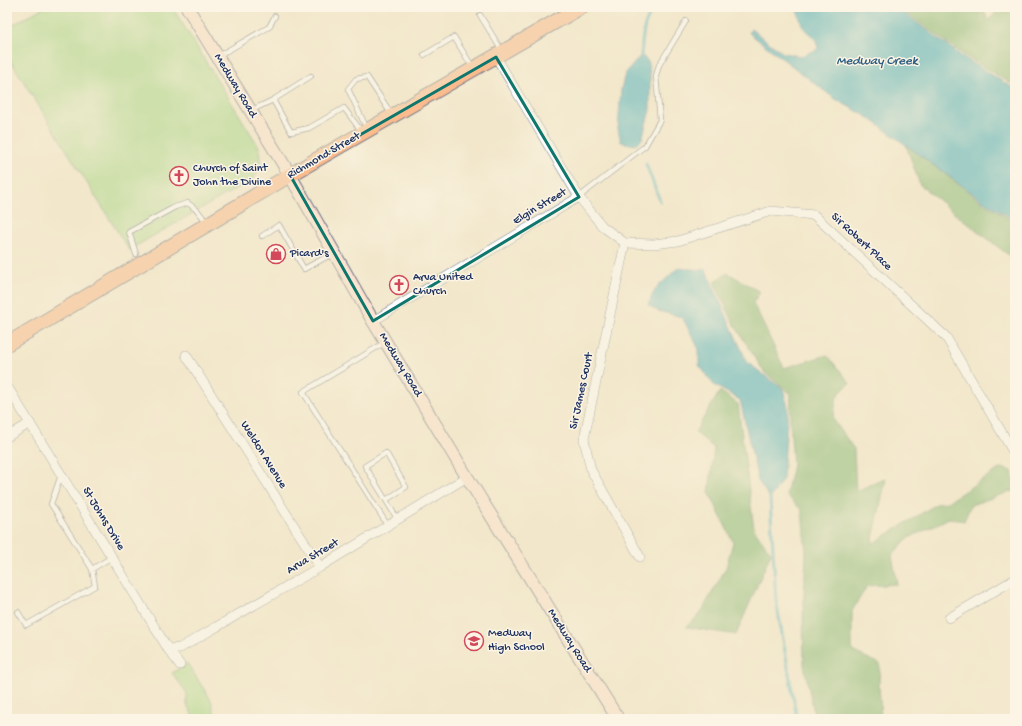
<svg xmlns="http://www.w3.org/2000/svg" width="1022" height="726" font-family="'Gochi Hand',sans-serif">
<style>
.green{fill:#a3d787;stroke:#5f8372}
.forest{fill:#82b874;stroke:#4e7469}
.water{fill:#42aec0;stroke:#2e6e8f}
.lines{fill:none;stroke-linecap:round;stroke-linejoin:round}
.stream{stroke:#42aec0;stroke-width:3}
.service-casing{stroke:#666f84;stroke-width:6}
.minor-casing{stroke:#666f84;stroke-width:10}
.secondary-casing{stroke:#666f84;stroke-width:14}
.primary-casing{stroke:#666f84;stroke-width:16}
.service{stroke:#fff;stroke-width:4.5}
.minor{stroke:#fff;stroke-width:9}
.secondary{stroke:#fde4d1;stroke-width:12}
.primary{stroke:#fbbb8d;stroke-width:14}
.marked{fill:none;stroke:#0f766e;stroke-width:3;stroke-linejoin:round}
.labels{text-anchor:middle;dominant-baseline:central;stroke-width:3;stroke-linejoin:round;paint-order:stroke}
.street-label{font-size:12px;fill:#1b2f5e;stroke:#fcf5e5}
.poi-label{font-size:12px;fill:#1b2f5e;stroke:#fcf5e5;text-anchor:start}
.water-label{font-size:13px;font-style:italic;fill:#295b80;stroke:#fcf5e5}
</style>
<rect width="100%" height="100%" fill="#fcf5e5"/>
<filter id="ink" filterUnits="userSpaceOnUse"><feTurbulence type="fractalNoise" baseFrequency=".025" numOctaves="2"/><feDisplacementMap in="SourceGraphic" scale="8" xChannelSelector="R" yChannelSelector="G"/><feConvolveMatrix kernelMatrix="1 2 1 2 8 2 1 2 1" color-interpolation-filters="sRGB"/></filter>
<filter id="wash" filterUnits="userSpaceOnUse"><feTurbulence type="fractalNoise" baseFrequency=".012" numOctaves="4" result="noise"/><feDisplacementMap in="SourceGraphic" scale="16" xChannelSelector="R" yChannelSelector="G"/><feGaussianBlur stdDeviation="0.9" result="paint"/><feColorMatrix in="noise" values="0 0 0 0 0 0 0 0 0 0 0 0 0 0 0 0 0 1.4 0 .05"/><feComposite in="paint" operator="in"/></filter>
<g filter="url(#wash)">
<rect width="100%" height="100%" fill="#f2e7cb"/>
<g class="green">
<polygon points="44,7 172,7 259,147 261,167 253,179 129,250 7,55 7,28"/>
<polygon points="187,663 211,700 216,719 195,719 187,705 187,693 172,673"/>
</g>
<g class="forest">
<polygon points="896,7 983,7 988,21 1001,7 1015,7 1015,86 965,56 905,12"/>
<polygon points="906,145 981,201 1015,222 1015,260 953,212 920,185"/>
<polygon points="728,273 760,292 753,303 784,368 827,355 850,383 837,396 833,419 854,449 856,491 886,478 872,544 938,503 947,502 1001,468 1012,471 1015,490 971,505 964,521 949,518 907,539 892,555 897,584 867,586 852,611 852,651 880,664 879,683 881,719 815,719 804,665 803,614 806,554 802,510 786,495 793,465 790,423 791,394 764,372 734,324 714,282"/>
<polygon points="720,391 738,404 754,529 771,553 736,635 686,627 700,614 726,568 733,542 709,492 714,448 695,432"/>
</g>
<g class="water">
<path d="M794 7H890L904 13 963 57 1015 89V220L982 200 866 116 835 99 749 33 751 29 783 53 801 56 818 49C815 33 811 38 804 28 799 21 801 15 794 7Z"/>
<polygon points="641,55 648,61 650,74 650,110 642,139 635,145 621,142 618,129 621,89 625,74"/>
<polygon points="678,268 706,270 747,362 783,389 788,407 783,479 770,498 758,481 740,400 714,385 699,365 699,349 682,317 658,311 648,305 655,289"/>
</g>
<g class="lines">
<g class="stream">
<path d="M641 55C643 37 642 19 657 7"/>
<polyline points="646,164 660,201"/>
<polyline points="770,498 776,600 797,719"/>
</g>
</g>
</g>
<g filter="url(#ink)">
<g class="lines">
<defs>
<g id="service">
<polyline points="480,15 502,51"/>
<polyline points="424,55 454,37 473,68"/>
<polyline points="218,56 269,27 275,16"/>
<polyline points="273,100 291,132 309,128 344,108 362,132"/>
<polyline points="252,110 273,100 311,76"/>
<polyline points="367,129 348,89 356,79 367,77 392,115"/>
<polyline points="579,197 645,146 660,120 656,76 659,65 686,21"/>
<polyline points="262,236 279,225 304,269 334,253"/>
<polyline points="136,254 129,232 175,207 188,203 198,211 207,223"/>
<polyline points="384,343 303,392 388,526"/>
<polyline points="61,475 51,504 92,569 112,557"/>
<polyline points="386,500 406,487 386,453 365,466 398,520"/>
<polyline points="18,612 26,625 95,586 92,569"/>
</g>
<g id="minor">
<polyline points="496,57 579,197 602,226 625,243 654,244 678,241 771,211 814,215 946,337 1015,455"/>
<polyline points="625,243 584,439 591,470 640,557"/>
<polyline points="373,321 579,197"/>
<polyline points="186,355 320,567"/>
<polyline points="7,386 168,649 180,665"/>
<polyline points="7,437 30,423"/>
<polyline points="949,618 1015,579"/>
<polyline points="168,649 180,648 320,567 467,477"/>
</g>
<polyline id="secondary" points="187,7 290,175 373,321 467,477 618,719"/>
<polyline id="primary" points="7,344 290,175 581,7"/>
</defs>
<use href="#service" class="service-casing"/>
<use href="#minor" class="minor-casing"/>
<use href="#secondary" class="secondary-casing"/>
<use href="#primary" class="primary-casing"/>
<use href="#service" class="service"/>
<use href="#minor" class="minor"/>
<use href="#secondary" class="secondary"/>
<use href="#primary" class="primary"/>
</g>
</g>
<path d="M0 0H1022V726H0ZM496 57 579 197 373 321 290 175Z" fill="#f2e7cb" fill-opacity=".55" fill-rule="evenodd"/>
<path class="marked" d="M496 57 579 197 373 321 290 175Z"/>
<defs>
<symbol id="church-ring" viewBox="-11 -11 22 22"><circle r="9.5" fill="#fcf5e5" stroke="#d1495b" stroke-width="1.5"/><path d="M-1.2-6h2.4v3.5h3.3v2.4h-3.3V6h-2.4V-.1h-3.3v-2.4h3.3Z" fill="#d1495b"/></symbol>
<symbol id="shop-ring" viewBox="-11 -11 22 22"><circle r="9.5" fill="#fcf5e5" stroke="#d1495b" stroke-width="1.5"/><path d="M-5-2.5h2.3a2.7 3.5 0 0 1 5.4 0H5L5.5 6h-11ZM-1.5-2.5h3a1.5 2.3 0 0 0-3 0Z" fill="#d1495b"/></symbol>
<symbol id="school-ring" viewBox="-11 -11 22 22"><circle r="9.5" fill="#fcf5e5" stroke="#d1495b" stroke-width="1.5"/><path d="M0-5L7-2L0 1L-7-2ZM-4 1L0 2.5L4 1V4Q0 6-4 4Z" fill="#d1495b"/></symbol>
</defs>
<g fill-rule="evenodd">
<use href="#church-ring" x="168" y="165" width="22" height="22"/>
<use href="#shop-ring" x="265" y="243" width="22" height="22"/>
<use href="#church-ring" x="388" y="274" width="22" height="22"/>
<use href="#school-ring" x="463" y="630" width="22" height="22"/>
</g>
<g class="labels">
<g class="street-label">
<text transform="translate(235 86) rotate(59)">Medway Road</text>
<text transform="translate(324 156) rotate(-30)">Richmond Street</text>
<text transform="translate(540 207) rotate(-31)">Elgin Street</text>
<text transform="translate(861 242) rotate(43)">Sir Robert Place</text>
<text transform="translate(400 365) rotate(59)">Medway Road</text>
<text transform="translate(582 391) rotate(-78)">Sir James Court</text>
<text transform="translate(263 455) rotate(58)">Weldon Avenue</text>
<text transform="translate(103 519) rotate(59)">St Johns Drive</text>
<text transform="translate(313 557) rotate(-31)">Arva Street</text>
<text transform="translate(569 641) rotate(58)">Medway Road</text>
</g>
<g class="poi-label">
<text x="193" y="169">Church of Saint<tspan x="193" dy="14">John the Divine</tspan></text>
<text x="290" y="254">Picard's</text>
<text x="413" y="278">Arva United<tspan x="413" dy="14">Church</tspan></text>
<text x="488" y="634">Medway<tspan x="488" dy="14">High School</tspan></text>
</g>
<g class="water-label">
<text x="877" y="61">Medway Creek</text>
</g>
</g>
<rect width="1022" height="726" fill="none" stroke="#fcf5e5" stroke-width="24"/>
</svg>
